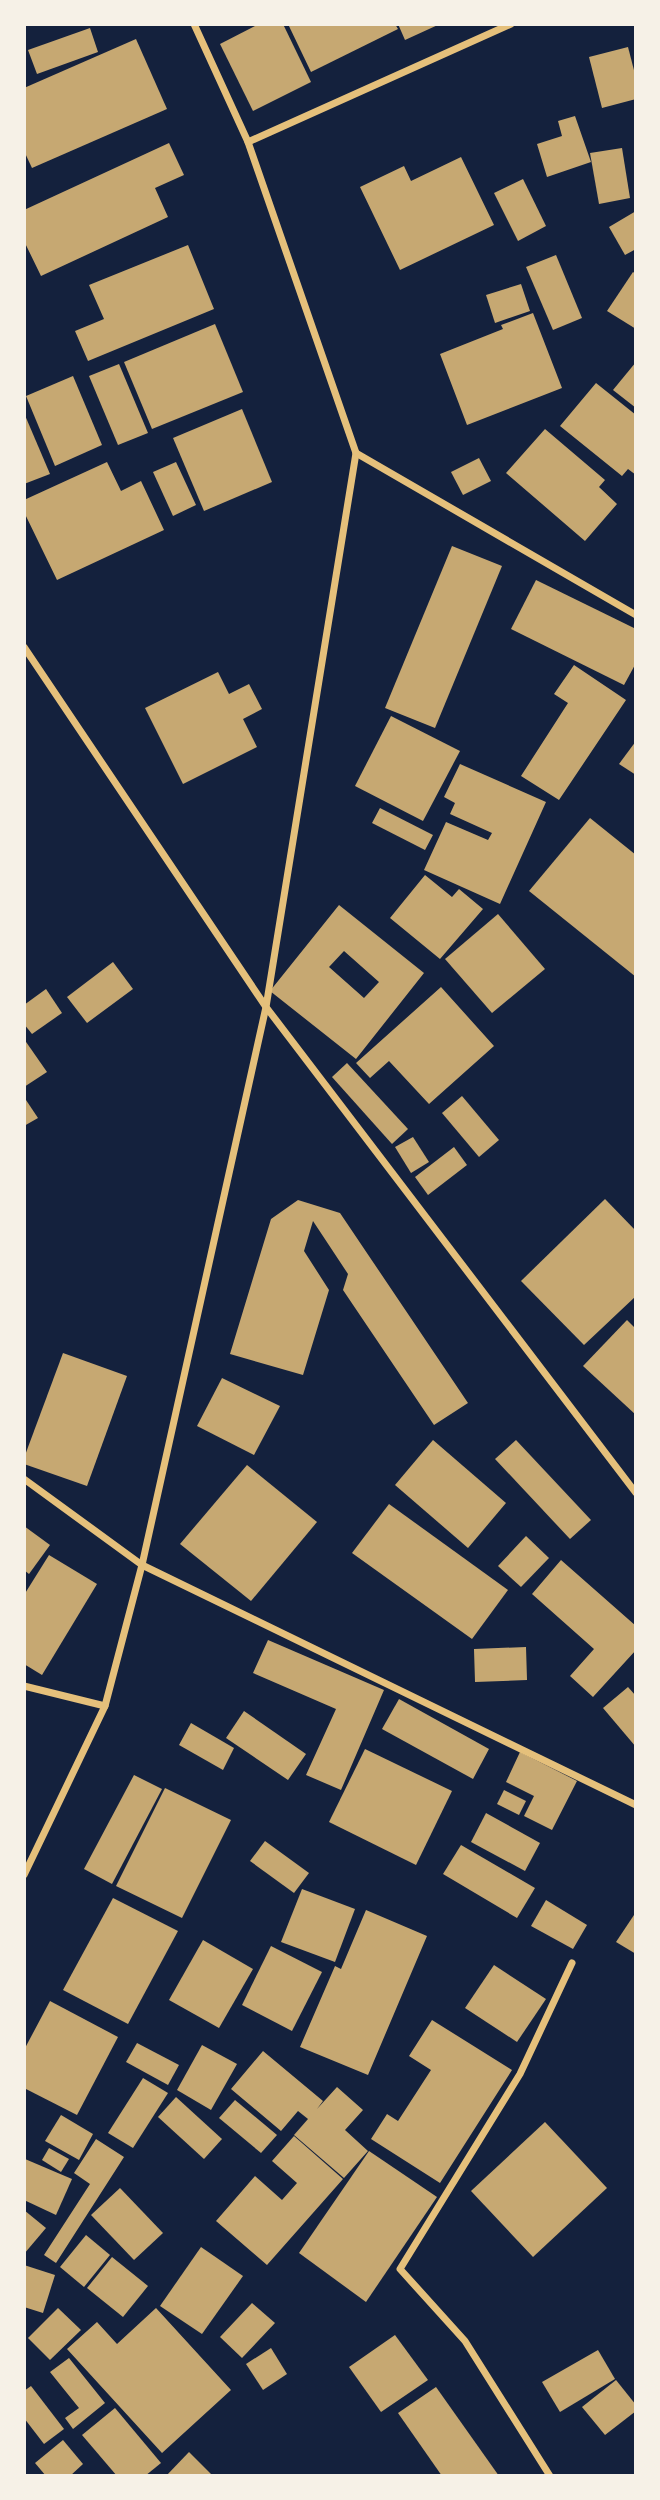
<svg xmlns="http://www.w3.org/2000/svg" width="660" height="2500" font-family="'Archivo Narrow',sans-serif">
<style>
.building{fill:#c6a872;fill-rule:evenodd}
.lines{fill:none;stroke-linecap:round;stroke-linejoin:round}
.minor{stroke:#e5c07b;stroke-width:7}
</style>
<rect width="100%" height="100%" fill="#14213d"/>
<g class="building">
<polygon points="259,24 283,24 311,82 253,111 220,44"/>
<polygon points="288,24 395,24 398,29 311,72"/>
<polygon points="398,24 440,24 405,40"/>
<polygon points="90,28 98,52 37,74 28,50"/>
<polygon points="136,39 167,109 32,168 24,151 24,88"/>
<polygon points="628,47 636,78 636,99 602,108 589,57"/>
<polygon points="575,116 591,162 547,177 537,144 562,136 558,121"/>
<polygon points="169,143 184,175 155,188 168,217 41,276 24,241 24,210"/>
<polygon points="622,148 630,198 599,204 590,153"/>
<polygon points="461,157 494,225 400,270 360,187 404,166 411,181"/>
<polygon points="523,179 546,226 518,241 494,193"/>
<polygon points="636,211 636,249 625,255 609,227"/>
<polygon points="188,245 214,309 88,361 75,331 104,319 89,285"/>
<polygon points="556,255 582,318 553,330 526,267"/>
<polygon points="633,272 636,274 636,329 607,311"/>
<polygon points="521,284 530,311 495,323 486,295"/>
<polygon points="533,313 562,388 467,425 440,354 503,329 501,325"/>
<polygon points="215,324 243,392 152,429 124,362"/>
<polygon points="636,362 636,408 613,390"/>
<polygon points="119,364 148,433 118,445 89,376"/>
<polygon points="73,376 102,445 55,466 26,396"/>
<polygon points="596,383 636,415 636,475 628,469 622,476 560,426"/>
<polygon points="242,409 272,482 204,511 173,438"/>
<polygon points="24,413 50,474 24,484"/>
<polygon points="545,429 605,480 599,487 617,504 585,541 506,473"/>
<polygon points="479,458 491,481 463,495 451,472"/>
<polygon points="107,462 121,491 141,481 164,530 57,580 24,512 24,500"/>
<polygon points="176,462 196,505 173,516 153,472"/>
<polygon points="452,546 502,566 435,728 385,708"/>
<polygon points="536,580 636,629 636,663 624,685 511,629"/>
<polygon points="574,665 626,700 559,800 521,776 568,703 554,694"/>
<polygon points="218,672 229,694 249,684 262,709 243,719 257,747 183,784 145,708"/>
<polygon points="391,716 460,751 423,821 355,786"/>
<polygon points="636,741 636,775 619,764"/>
<polygon points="460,764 546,802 500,904 424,870 446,822 488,840 492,833 450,814 455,803 444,797"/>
<polygon points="380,808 433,835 425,850 372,823"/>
<polygon points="590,818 636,855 636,977 529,891"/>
<polygon points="425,875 452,897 459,889 483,909 440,959 390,918"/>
<path d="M339 905 424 973 356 1059 270 991ZM344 951 379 982 364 998 329 967Z"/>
<polygon points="498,914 545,969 492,1013 445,959"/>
<polygon points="113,962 133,989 87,1023 67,997"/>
<polygon points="441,987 494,1046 429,1104 389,1061 370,1078 356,1063"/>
<polygon points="46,989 62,1013 32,1034 24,1024 24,1005"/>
<polygon points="24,1039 47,1072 24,1087"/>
<polygon points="347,1063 408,1129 392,1144 332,1077"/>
<polygon points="462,1096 499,1140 479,1157 442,1113"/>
<polygon points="24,1097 38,1118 24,1126"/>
<polygon points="413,1137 429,1162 411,1173 395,1147"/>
<polygon points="454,1147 467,1165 428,1195 415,1177"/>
<polygon points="605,1199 636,1231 636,1296 584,1345 521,1281"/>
<polygon points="298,1200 340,1213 468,1403 434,1425 343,1290 348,1274 313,1221 304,1251 329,1290 303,1375 230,1354 271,1219"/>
<polygon points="627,1320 636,1329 636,1415 583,1366"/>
<polygon points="63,1353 127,1376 87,1486 24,1464 24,1458"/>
<polygon points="222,1378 280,1406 254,1455 197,1426"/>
<polygon points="433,1440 506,1503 468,1548 395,1485"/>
<polygon points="516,1440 591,1520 570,1539 495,1459"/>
<polygon points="247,1465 317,1522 251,1601 180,1544"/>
<polygon points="389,1504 508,1590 472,1639 352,1553"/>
<polygon points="24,1526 50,1545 29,1574 24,1570"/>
<polygon points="526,1536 549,1558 521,1587 498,1566"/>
<polygon points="49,1555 97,1584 42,1675 24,1664 24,1595"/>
<polygon points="561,1560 636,1626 636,1650 593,1697 570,1676 594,1649 532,1594"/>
<polygon points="268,1640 384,1690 341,1790 306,1775 336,1709 253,1673"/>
<polygon points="526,1647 527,1680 475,1682 474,1649"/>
<polygon points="628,1687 636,1696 636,1747 603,1708"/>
<polygon points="399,1699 489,1749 473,1779 382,1729"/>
<polygon points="244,1711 306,1754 288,1780 226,1738"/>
<polygon points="191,1723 234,1748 223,1770 179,1745"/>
<polygon points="365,1749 452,1791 416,1865 329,1822"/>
<polygon points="520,1752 577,1781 552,1830 524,1816 534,1796 506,1782"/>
<polygon points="134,1775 162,1789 112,1884 84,1869"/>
<polygon points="165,1788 231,1820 182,1918 116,1886"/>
<polygon points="504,1790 526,1801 519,1815 497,1804"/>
<polygon points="486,1813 540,1843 525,1871 471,1842"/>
<polygon points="265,1841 309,1873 294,1893 250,1861"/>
<polygon points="461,1845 535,1888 517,1918 443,1874"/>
<polygon points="302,1889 355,1909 335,1962 281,1942"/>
<polygon points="113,1898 178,1931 128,2024 63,1990"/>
<polygon points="546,1900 587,1925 573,1949 531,1926"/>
<polygon points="366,1910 427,1936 368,2075 300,2047 335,1966 341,1969"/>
<polygon points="636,1912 636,1954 616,1942"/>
<polygon points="203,1940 253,1969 219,2028 169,2000"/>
<polygon points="271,1946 322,1972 292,2031 242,2005"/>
<polygon points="494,1965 546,1999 517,2042 465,2008"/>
<polygon points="50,2001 118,2037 77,2115 24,2088 24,2050"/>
<polygon points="432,2020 512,2070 440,2183 371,2139 387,2114 398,2121 431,2070 409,2056"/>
<polygon points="137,2043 179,2065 168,2085 126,2062"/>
<polygon points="202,2045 237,2064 211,2110 177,2090"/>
<polygon points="263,2051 323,2101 317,2109 337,2087 363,2110 345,2130 368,2151 344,2178 294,2135 308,2119 298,2111 281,2131 231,2089"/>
<polygon points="143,2078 168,2093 133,2148 108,2133"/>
<polygon points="176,2097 222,2139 204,2159 158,2117"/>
<polygon points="235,2100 277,2135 261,2153 219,2118"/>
<polygon points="61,2115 93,2134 79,2160 45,2141"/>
<polygon points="545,2122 607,2188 533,2257 471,2191"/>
<polygon points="294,2136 343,2179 267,2265 216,2221 255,2176 282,2200 297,2183 272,2161"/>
<polygon points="96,2139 124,2157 56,2263 44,2255 90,2184 74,2173"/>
<polygon points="49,2148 69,2159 61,2172 42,2160"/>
<polygon points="369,2151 437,2197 366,2302 299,2253"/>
<polygon points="25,2159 72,2179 56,2215 24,2200"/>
<polygon points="120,2188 163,2233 134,2260 91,2215"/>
<polygon points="24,2210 46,2228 24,2254"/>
<polygon points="86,2235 110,2255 84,2287 60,2267"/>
<polygon points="201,2247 243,2276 202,2334 160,2306"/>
<polygon points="112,2257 148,2286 123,2317 87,2288"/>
<polygon points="24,2265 55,2275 43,2313 24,2307"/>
<polygon points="252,2303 275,2323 242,2358 220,2337"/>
<polygon points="58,2308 81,2330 50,2360 28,2338"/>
<polygon points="156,2308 231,2390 162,2453 67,2349 97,2322 117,2344"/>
<polygon points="395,2335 428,2380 381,2412 349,2367"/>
<polygon points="271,2348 287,2374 263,2390 246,2364"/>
<polygon points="598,2350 615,2379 560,2412 542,2382"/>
<polygon points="69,2358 105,2403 73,2429 65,2418 79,2408 50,2372"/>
<polygon points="616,2380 636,2405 636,2411 605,2435 582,2407"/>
<polygon points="31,2386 64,2429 44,2444 24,2418 24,2391"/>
<polygon points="436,2387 499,2476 442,2476 398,2413"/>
<polygon points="115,2408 161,2463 145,2476 117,2476 82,2435"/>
<polygon points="63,2440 83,2464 70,2476 46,2476 35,2463"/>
<polygon points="189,2452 213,2476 166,2476"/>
</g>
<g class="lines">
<g class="minor">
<polyline points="248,142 511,24"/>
<polyline points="356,453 636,615"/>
<polyline points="24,647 266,1007 636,1493"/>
<polyline points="24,1479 142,1565 636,1805"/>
<polyline points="24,1686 105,1706"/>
<polyline points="24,1875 105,1706 142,1565 266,1007 356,453 248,142 194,24"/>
<polyline points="550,2476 465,2341 400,2269 520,2074 572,1963"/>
</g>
</g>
<rect width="660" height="2500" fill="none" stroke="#f6f1e7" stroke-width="52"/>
</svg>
